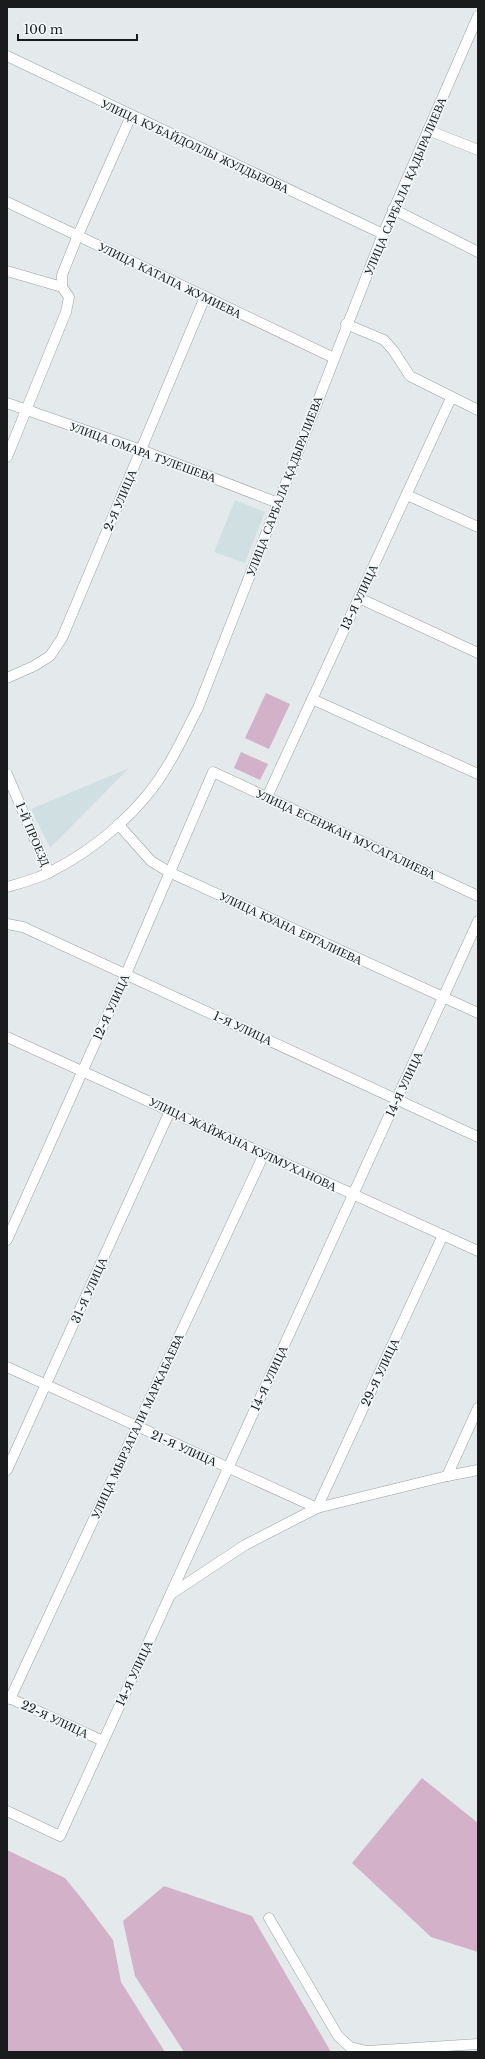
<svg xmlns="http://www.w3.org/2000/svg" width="485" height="2059" font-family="'Libre Baskerville',serif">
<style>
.built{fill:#d0dfe2}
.green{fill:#d3b1c9}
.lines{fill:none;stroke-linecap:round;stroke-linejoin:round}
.minor-casing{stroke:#9ba0a1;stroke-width:11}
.minor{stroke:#fff;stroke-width:10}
.labels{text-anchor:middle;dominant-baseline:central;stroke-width:3.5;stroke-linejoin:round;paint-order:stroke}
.street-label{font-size:12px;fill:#191b1c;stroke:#f2f7f9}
</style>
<rect width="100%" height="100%" fill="#e4eaeb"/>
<g class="built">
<polygon points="235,500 265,512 245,563 214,552"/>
<polygon points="129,768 50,848 31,809"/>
</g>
<g class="green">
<polygon points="266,693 290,704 269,749 245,738"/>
<polygon points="241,752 268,764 260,780 234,768"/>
<polygon points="422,1778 478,1823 478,1952 431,1937 352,1863"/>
<polygon points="7,1850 65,1878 82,1899 113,1940 121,1982 165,2052 7,2052"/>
<polygon points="164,1886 252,1916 331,2052 184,2052 135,1976 123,1921"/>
</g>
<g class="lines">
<defs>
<g id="minor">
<polyline points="7,56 383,234"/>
<polyline points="428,130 478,150"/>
<polyline points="7,202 334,358"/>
<polyline points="393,209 478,252"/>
<polyline points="7,271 62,287"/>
<polyline points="346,324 384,340 393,350 410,376 478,410"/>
<polyline points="7,403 141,450 278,503"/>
<polyline points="7,457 66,312 69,297 62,287 62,275 78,235 131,116"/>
<polyline points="407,495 478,527"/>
<polyline points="359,598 478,653"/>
<polyline points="7,678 34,666 50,656 62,638 205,297"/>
<polyline points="312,699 478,774"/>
<polyline points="7,774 49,873"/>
<polyline points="267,797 451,398"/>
<polyline points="118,824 151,861 169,872 478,1013"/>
<path d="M7 887C21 883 37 879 50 872 96 849 142 810 168 765 179 747 188 727 198 708L383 234 478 16"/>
<polyline points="7,924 23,927 478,1137"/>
<polyline points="7,1037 478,1251"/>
<polyline points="7,1240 126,974 213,772 478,896"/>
<polyline points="7,1367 317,1508 443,1235"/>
<polyline points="7,1470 170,1111"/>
<polyline points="447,1476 478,1408"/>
<polyline points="171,1594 245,1545 317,1508 447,1476 478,1470"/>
<polyline points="7,1697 103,1741"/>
<polyline points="10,1699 264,1154"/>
<polyline points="7,1811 60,1836 478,921"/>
<polyline points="269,1918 338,2036 350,2047 367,2051 478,2044"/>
</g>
</defs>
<use href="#minor" class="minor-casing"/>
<use href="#minor" class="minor"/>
</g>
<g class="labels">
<g class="street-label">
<text transform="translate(195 146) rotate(25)">УЛИЦА КУБАЙДОЛЛЫ ЖУЛДЫЗОВА</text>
<text transform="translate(405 186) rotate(-67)">УЛИЦА САРБАЛА ҚАДЫРАЛИЕВА</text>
<text transform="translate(170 280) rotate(26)">УЛИЦА КАТАПА ЖУМИЕВА</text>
<text transform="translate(143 452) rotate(20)">УЛИЦА ОМАРА ТУЛЕШЕВА</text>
<text transform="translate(284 486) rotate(-69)">УЛИЦА САРБАЛА ҚАДЫРАЛИЕВА</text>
<text transform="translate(120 500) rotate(-67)">2-Я УЛИЦА</text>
<text transform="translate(359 597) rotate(-65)">13-Я УЛИЦА</text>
<text transform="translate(33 834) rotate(67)">1-Й ПРОЕЗД</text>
<text transform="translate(346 834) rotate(25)">УЛИЦА ЕСЕНЖАН МУСАГАЛИЕВА</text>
<text transform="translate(291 928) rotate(25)">УЛИЦА КУАНА ЕРГАЛИЕВА</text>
<text transform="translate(111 1007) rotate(-66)">12-Я УЛИЦА</text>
<text transform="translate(243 1028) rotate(25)">1-Я УЛИЦА</text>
<text transform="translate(404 1084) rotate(-65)">14-Я УЛИЦА</text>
<text transform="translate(243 1144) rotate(25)">УЛИЦА ЖАЙЖАНА КУЛМУХАНОВА</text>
<text transform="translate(89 1290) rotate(-66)">31-Я УЛИЦА</text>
<text transform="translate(380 1372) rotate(-65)">29-Я УЛИЦА</text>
<text transform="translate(269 1378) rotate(-65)">14-Я УЛИЦА</text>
<text transform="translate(137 1426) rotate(-65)">УЛИЦА МЫРЗАГАЛИ МАРКАБАЕВА</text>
<text transform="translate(184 1448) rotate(24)">21-Я УЛИЦА</text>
<text transform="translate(134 1673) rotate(-65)">14-Я УЛИЦА</text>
<text transform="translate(55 1719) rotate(25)">22-Я УЛИЦА</text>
</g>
</g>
<rect width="485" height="2059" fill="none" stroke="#191b1c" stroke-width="16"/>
<path d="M18 34v6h119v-6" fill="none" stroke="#191b1c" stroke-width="2"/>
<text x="24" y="34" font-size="12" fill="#191b1c" stroke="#f2f7f9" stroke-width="3" paint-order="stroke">100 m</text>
</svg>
